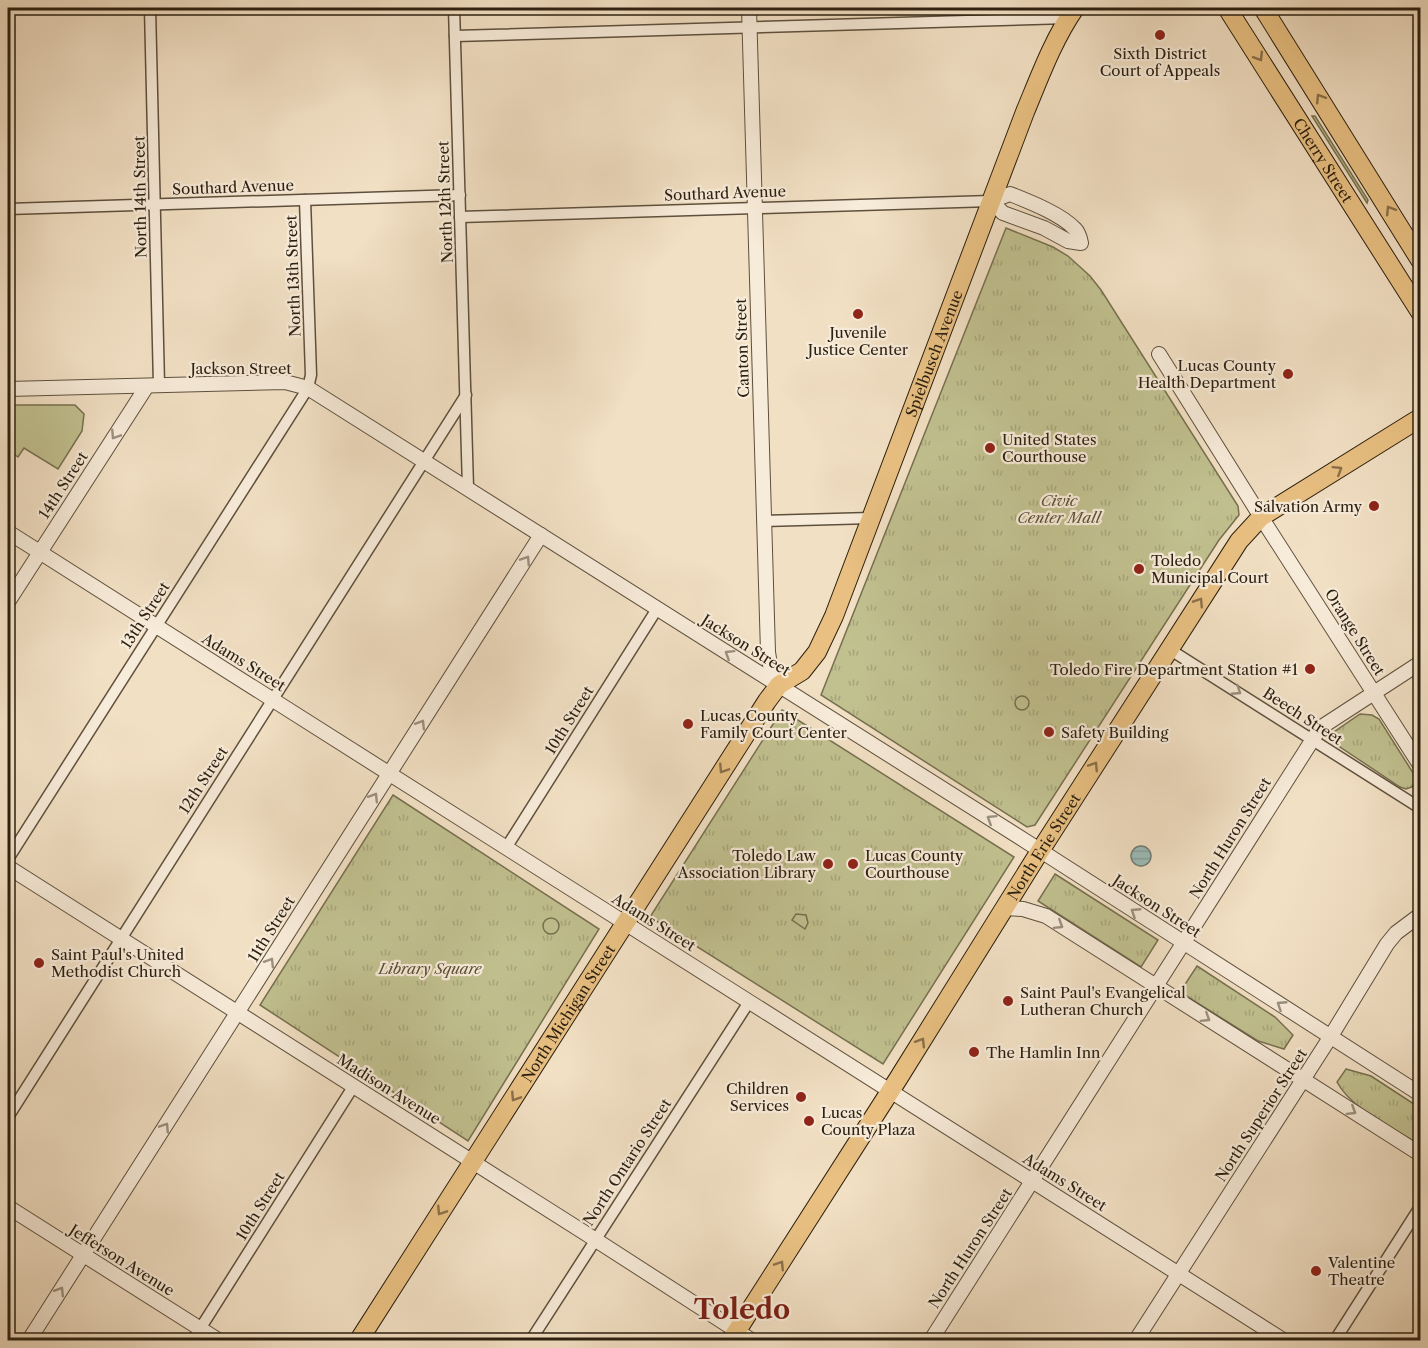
<svg xmlns="http://www.w3.org/2000/svg" width="1428" height="1348" font-family="'Libre Caslon Text',serif">
<style>
.grass{fill:url(#grass-dots);stroke:#767050;stroke-width:1.5}
.park{fill:url(#park-tufts);stroke:#767050;stroke-width:1.5}
.garden{fill:#c1c08f;stroke:#767050;stroke-width:1.5}
.water{fill:url(#water-rules);stroke:#6f7e75;stroke-width:1.5}
.lines{fill:none;stroke-linecap:round;stroke-linejoin:round}
.minor-casing{stroke:#5e503d;stroke-width:13}
.tertiary-casing{stroke:#5e503d;stroke-width:16}
.primary-casing{stroke:#2c2010;stroke-width:20}
.minor{stroke:#f7ebd9;stroke-width:10}
.tertiary{stroke:#f7ebd9;stroke-width:14}
.primary{stroke:#e9c082;stroke-width:18}
.oneway{stroke:#8a7049}
.oneway2{stroke:#9c907f}
.poi-dot{fill:#8f2418;stroke:#f7ebd9;stroke-width:2}
.labels{text-anchor:middle;dominant-baseline:central;stroke-width:4.5;stroke-linejoin:round;paint-order:stroke}
.poi-label{font-size:15px;fill:#2c2010;stroke:#f7ebd9;text-anchor:start}
.street-label{font-size:15px;fill:#2c2010;stroke:#f7ebd9}
.park-label{font-size:15px;font-style:italic;fill:#595036;stroke:#f7ebd9}
.town-label{font-size:27px;font-weight:bold;fill:#7a1f14;stroke:#f7ebd9}
</style>
<defs>
<pattern id="grass-dots" width="8" height="8" patternUnits="userSpaceOnUse" patternTransform="scale(1.5)"><rect width="8" height="8" fill="#c1c08f"/><path d="M2 2h.1M6 6h.1" fill="none" stroke="#a6a57a" stroke-width="1.8" stroke-linecap="round"/></pattern>
<pattern id="park-tufts" width="24" height="20" patternUnits="userSpaceOnUse" patternTransform="scale(1.5)"><rect width="24" height="20" fill="#c1c08f"/><path d="M3 7l-1-3M5 7V3M7 7l1-3M15 17l-1-3M17 17v-4M19 17l1-3" fill="none" stroke="#a6a57a"/></pattern>
<pattern id="water-rules" width="6" height="5" patternUnits="userSpaceOnUse" patternTransform="scale(1.5)"><rect width="6" height="5" fill="#9cbcb9"/><path d="M0 2.5h6" fill="none" stroke="#87a19e"/></pattern>
</defs>
<rect width="100%" height="100%" fill="#f2e0c4"/>
<filter id="stains"><feTurbulence type="fractalNoise" baseFrequency=".00333" numOctaves="4"/><feColorMatrix values="0 0 0 0 .2 0 0 0 0 .09 0 0 0 0 .02 0 0 0 .5 -.17"/></filter>
<radialGradient id="worn" r=".72"><stop offset=".6" stop-color="#630" stop-opacity="0"/><stop offset="1" stop-color="#630" stop-opacity=".3"/></radialGradient>
<polygon class="grass" points="1312,116 1315,116 1368,200 1367,203"/>
<g class="park">
<polygon points="1006,228 1053,247 1068,256 1090,276 1101,290 1238,506 1239,515 1219,540 1035,825 1027,827 821,695"/>
<polygon points="782,710 1014,857 883,1064 650,917"/>
<polygon points="1360,714 1372,715 1379,719 1415,776 1415,782 1412,787 1406,789 1400,787 1340,747 1334,737 1334,732"/>
<polygon points="393,795 599,929 468,1141 260,1005"/>
<polygon points="1055,874 1158,940 1141,967 1038,901"/>
<polygon points="1197,966 1275,1017 1293,1035 1284,1049 1258,1041 1180,992"/>
<path d="M1346 1069 1371 1076 1420 1108V1145C1395 1129 1351 1109 1337 1082Z"/>
</g>
<g class="garden">
<polygon points="8,405 75,405 84,414 82,431 58,469 24,448 18,457 8,450"/>
<circle cx="1022" cy="703" r="7"/>
<polygon points="796,914 806,915 808,923 805,929 792,920"/>
<circle cx="551" cy="926" r="8"/>
</g>
<circle class="water" cx="1141" cy="856" r="10"/>
<g class="lines">
<defs>
<g id="minor">
<polyline points="150,8 159,385"/>
<polyline points="454,8 468,488"/>
<polyline points="455,36 1068,18"/>
<polyline points="8,209 460,195"/>
<polyline points="460,217 991,201"/>
<polyline points="763,521 871,518"/>
<polyline points="1169,649 1420,808"/>
<polyline points="506,848 657,609"/>
<polyline points="8,859 308,388 311,375 305,200"/>
<polyline points="8,1117 466,395"/>
<polyline points="193,1340 353,1087"/>
<polyline points="531,1340 749,1002"/>
<polyline points="1335,1340 1420,1207"/>
</g>
<g id="tertiary">
<polyline points="749,8 768,652 771,671 778,684"/>
<path d="M1010 194C1030 202 1061 214 1075 229 1079 233 1080 238 1081 243L1068 241 1044 228 1003 213 991 201Z"/>
<polyline points="1159,354 1261,517 1420,765"/>
<polyline points="8,389 285,382 308,388 1027,842 1420,1094"/>
<polyline points="8,532 1283,1340"/>
<polyline points="8,602 147,386"/>
<polyline points="8,867 585,1233 751,1340"/>
<polyline points="1004,908 1023,909 1046,916 1420,1154"/>
<polyline points="8,1207 218,1340"/>
<polyline points="29,1340 541,535"/>
<polyline points="931,1340 1320,728 1420,663"/>
<polyline points="1136,1340 1331,1036 1387,944 1396,933 1420,915"/>
</g>
<g id="primary">
<path id="s1" d="M1227 8 1420 312"/>
<polyline points="1263,8 1420,260"/>
<path id="s2" d="M359 1340 767 701 779 685 802 671 817 652 834 616 1025 112C1040 76 1053 40 1075 8"/>
<path id="s3" d="M731 1340 898 1079 1040 851 1239 541 1261 517 1420 418"/>
</g>
</defs>
<use href="#minor" class="minor-casing"/>
<use href="#tertiary" class="tertiary-casing"/>
<use href="#primary" class="primary-casing"/>
<use href="#minor" class="minor"/>
<use href="#tertiary" class="tertiary"/>
<use href="#primary" class="primary"/>
</g>
<defs><path id="oneway-chevron" d="M-2-3.5L2.5 0L-2 3.5" fill="none" stroke-width="1.6" stroke-linecap="round" stroke-linejoin="round" transform="scale(1.5)"/></defs>
<g class="oneway">
<use href="#oneway-chevron" transform="translate(1259 57) rotate(58)"/>
<use href="#oneway-chevron" transform="translate(1320 98) rotate(-122)"/>
<use href="#oneway-chevron" transform="translate(1390 210) rotate(-122)"/>
<use href="#oneway-chevron" transform="translate(1338 470) rotate(-32)"/>
<use href="#oneway-chevron" transform="translate(1199 602) rotate(-57)"/>
<use href="#oneway-chevron" transform="translate(1094 766) rotate(-57)"/>
<use href="#oneway-chevron" transform="translate(723 769) rotate(123)"/>
<use href="#oneway-chevron" transform="translate(921 1042) rotate(-58)"/>
<use href="#oneway-chevron" transform="translate(515 1097) rotate(123)"/>
<use href="#oneway-chevron" transform="translate(441 1211) rotate(123)"/>
<use href="#oneway-chevron" transform="translate(780 1265) rotate(-57)"/>
</g>
<g class="oneway2">
<use href="#oneway-chevron" transform="translate(115 435) rotate(123)"/>
<use href="#oneway-chevron" transform="translate(526 560) rotate(-57)"/>
<use href="#oneway-chevron" transform="translate(729 654) rotate(-148)"/>
<use href="#oneway-chevron" transform="translate(1237 691) rotate(33)"/>
<use href="#oneway-chevron" transform="translate(421 724) rotate(-58)"/>
<use href="#oneway-chevron" transform="translate(374 797) rotate(-58)"/>
<use href="#oneway-chevron" transform="translate(991 819) rotate(-148)"/>
<use href="#oneway-chevron" transform="translate(1135 912) rotate(-147)"/>
<use href="#oneway-chevron" transform="translate(1059 925) rotate(32)"/>
<use href="#oneway-chevron" transform="translate(270 962) rotate(-58)"/>
<use href="#oneway-chevron" transform="translate(1281 1005) rotate(-147)"/>
<use href="#oneway-chevron" transform="translate(1206 1018) rotate(32)"/>
<use href="#oneway-chevron" transform="translate(1352 1111) rotate(32)"/>
<use href="#oneway-chevron" transform="translate(165 1127) rotate(-57)"/>
<use href="#oneway-chevron" transform="translate(60 1291) rotate(-58)"/>
</g>
<g class="poi-dot">
<circle cx="1160" cy="35" r="6"/>
<circle cx="858" cy="314" r="6"/>
<circle cx="1288" cy="374" r="6"/>
<circle cx="990" cy="448" r="6"/>
<circle cx="1374" cy="506" r="6"/>
<circle cx="1139" cy="569" r="6"/>
<circle cx="1310" cy="669" r="6"/>
<circle cx="688" cy="724" r="6"/>
<circle cx="1049" cy="732" r="6"/>
<circle cx="828" cy="864" r="6"/>
<circle cx="853" cy="864" r="6"/>
<circle cx="39" cy="963" r="6"/>
<circle cx="1008" cy="1001" r="6"/>
<circle cx="974" cy="1052" r="6"/>
<circle cx="801" cy="1097" r="6"/>
<circle cx="809" cy="1121" r="6"/>
<circle cx="1316" cy="1271" r="6"/>
</g>
<g class="labels">
<g class="poi-label">
<text x="1160" y="53" text-anchor="middle">Sixth District<tspan x="1160" dy="17">Court of Appeals</tspan></text>
<text x="858" y="332" text-anchor="middle">Juvenile<tspan x="858" dy="17">Justice Center</tspan></text>
<text x="1276" y="365" text-anchor="end">Lucas County<tspan x="1276" dy="17">Health Department</tspan></text>
<text x="1002" y="439">United States<tspan x="1002" dy="17">Courthouse</tspan></text>
<text x="1362" y="506" text-anchor="end">Salvation Army</text>
<text x="1151" y="560">Toledo<tspan x="1151" dy="17">Municipal Court</tspan></text>
<text x="1298" y="669" text-anchor="end">Toledo Fire Department Station #1</text>
<text x="700" y="715">Lucas County<tspan x="700" dy="17">Family Court Center</tspan></text>
<text x="1061" y="732">Safety Building</text>
<text x="816" y="855" text-anchor="end">Toledo Law<tspan x="816" dy="17">Association Library</tspan></text>
<text x="865" y="855">Lucas County<tspan x="865" dy="17">Courthouse</tspan></text>
<text x="51" y="954">Saint Paul's United<tspan x="51" dy="17">Methodist Church</tspan></text>
<text x="1020" y="992">Saint Paul's Evangelical<tspan x="1020" dy="17">Lutheran Church</tspan></text>
<text x="986" y="1052">The Hamlin Inn</text>
<text x="789" y="1088" text-anchor="end">Children<tspan x="789" dy="17">Services</tspan></text>
<text x="821" y="1112">Lucas<tspan x="821" dy="17">County Plaza</tspan></text>
<text x="1328" y="1262">Valentine<tspan x="1328" dy="17">Theatre</tspan></text>
</g>
<g class="street-label">
<text stroke="none"><textPath href="#s1" startOffset="180">Cherry Street</textPath></text>
<text transform="translate(233 187) rotate(-2)">Southard Avenue</text>
<text transform="translate(725 193) rotate(-2)">Southard Avenue</text>
<text transform="translate(140 197) rotate(-91)">North 14th Street</text>
<text transform="translate(445 202) rotate(-92)">North 12th Street</text>
<text transform="translate(293 276) rotate(-92)">North 13th Street</text>
<text transform="translate(742 348) rotate(-92)">Canton Street</text>
<text stroke="none"><textPath href="#s2" startOffset="1150">Spielbusch Avenue</textPath></text>
<text x="241" y="368">Jackson Street</text>
<text transform="translate(63 485) rotate(-57)">14th Street</text>
<text transform="translate(145 615) rotate(-57)">13th Street</text>
<text transform="translate(1355 632) rotate(58)">Orange Street</text>
<text transform="translate(746 645) rotate(32)">Jackson Street</text>
<text transform="translate(244 662) rotate(32)">Adams Street</text>
<text transform="translate(1303 716) rotate(33)">Beech Street</text>
<text transform="translate(569 720) rotate(-58)">10th Street</text>
<text transform="translate(203 780) rotate(-57)">12th Street</text>
<text transform="translate(1230 838) rotate(-58)">North Huron Street</text>
<text stroke="none"><textPath href="#s3" startOffset="584">North Erie Street</textPath></text>
<text transform="translate(1157 906) rotate(33)">Jackson Street</text>
<text transform="translate(654 922) rotate(32)">Adams Street</text>
<text transform="translate(271 929) rotate(-58)">11th Street</text>
<text stroke="none"><textPath href="#s2" startOffset="388">North Michigan Street</textPath></text>
<text transform="translate(389 1089) rotate(32)">Madison Avenue</text>
<text transform="translate(1261 1115) rotate(-57)">North Superior Street</text>
<text transform="translate(627 1162) rotate(-57)">North Ontario Street</text>
<text transform="translate(1065 1182) rotate(32)">Adams Street</text>
<text transform="translate(260 1206) rotate(-58)">10th Street</text>
<text transform="translate(970 1248) rotate(-57)">North Huron Street</text>
<text transform="translate(122 1260) rotate(32)">Jefferson Avenue</text>
</g>
<g class="park-label">
<text x="1059" y="500">Civic<tspan x="1059" dy="17">Center Mall</tspan></text>
<text x="430" y="968">Library Square</text>
</g>
<g class="town-label">
<text x="742" y="1309">Toledo</text>
</g>
</g>
<rect width="1428" height="1348" fill="none" stroke="#f2e0c4" stroke-width="30"/>
<rect x="9" y="9" width="1410" height="1330" fill="none" stroke="#2c2010" stroke-width="3"/>
<rect x="15" y="15" width="1398" height="1318" fill="none" stroke="#2c2010" stroke-width="1.5"/>
<rect width="100%" height="100%" filter="url(#stains)"/>
<rect width="100%" height="100%" fill="url(#worn)"/>
</svg>
